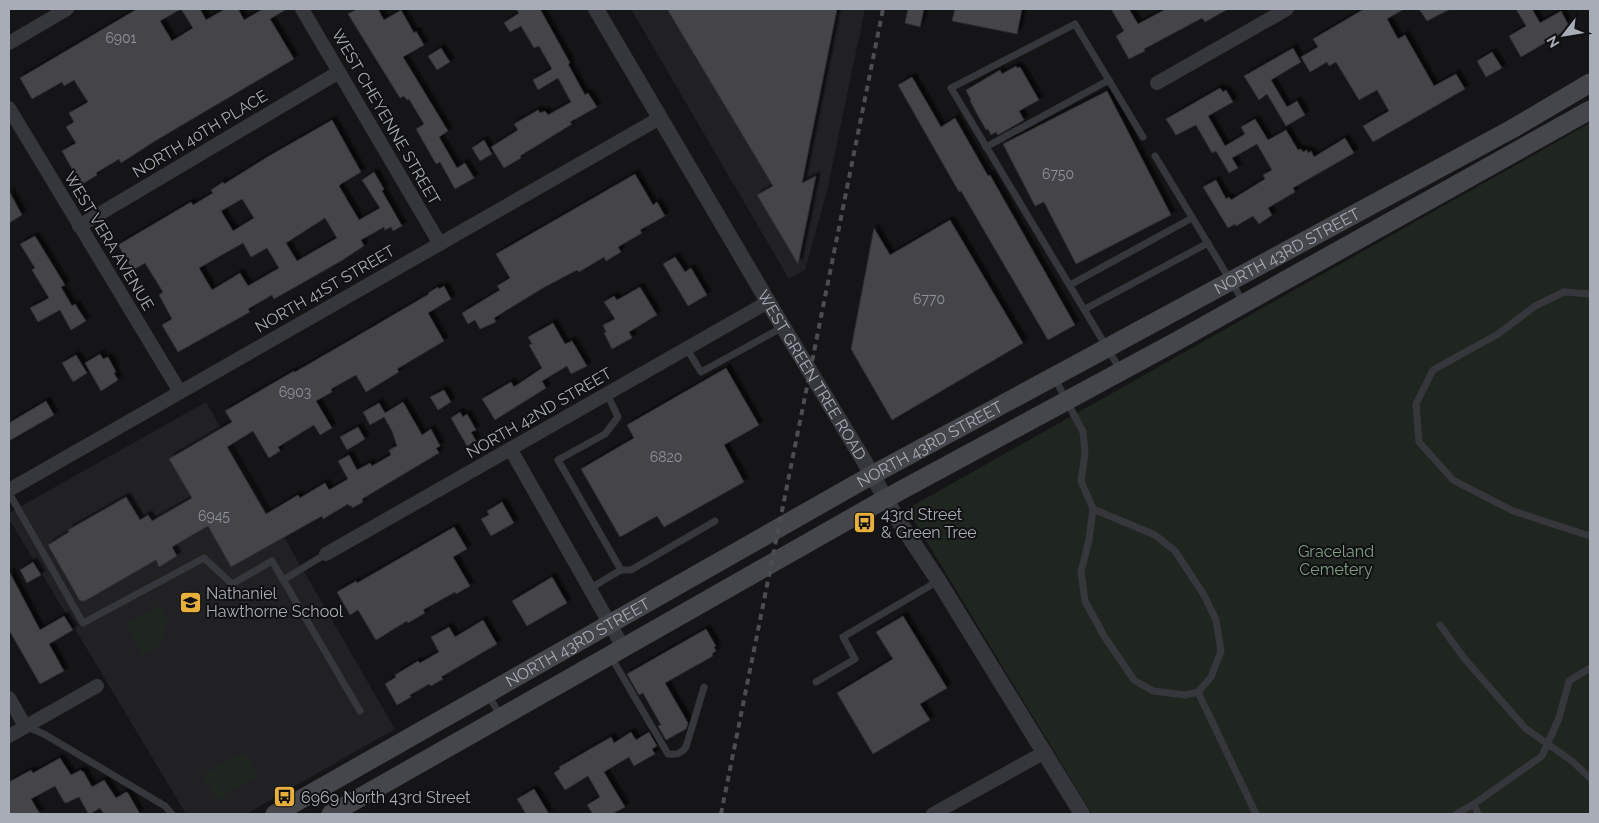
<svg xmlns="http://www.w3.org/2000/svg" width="1599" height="823" font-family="Raleway,sans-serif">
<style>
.built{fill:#212124}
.green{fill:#1f2620}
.building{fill:#44454a;stroke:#2f2f33;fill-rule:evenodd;filter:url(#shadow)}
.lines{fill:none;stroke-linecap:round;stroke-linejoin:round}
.service{stroke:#36373c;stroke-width:7}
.minor{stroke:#36373c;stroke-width:14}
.tertiary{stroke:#36373c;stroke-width:16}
.secondary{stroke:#44464b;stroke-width:19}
.rail{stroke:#4b4d52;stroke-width:4;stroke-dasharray:6 5;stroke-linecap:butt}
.labels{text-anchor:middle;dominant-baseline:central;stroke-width:4;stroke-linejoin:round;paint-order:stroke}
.number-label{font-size:14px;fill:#8f929b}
.street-label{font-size:16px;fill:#a8acb6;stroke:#101012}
.poi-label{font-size:16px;fill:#a8acb6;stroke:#101012;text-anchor:start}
.park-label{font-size:16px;fill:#80a082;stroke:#101012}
</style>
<defs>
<filter id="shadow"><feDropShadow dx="4" dy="-4" stdDeviation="1" flood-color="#0009"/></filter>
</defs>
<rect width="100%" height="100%" fill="#151517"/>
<g class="built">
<polygon points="631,9 865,9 827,191 805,270 789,279"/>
<polygon points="206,402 395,729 246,814 186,814 9,519 9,513"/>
</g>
<g class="green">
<polygon points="1590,123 1590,814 1092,814 907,509"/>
<polygon points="159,605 168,622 158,646 141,655 126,624"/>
<polygon points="244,752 258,776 217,800 203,775"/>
</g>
<g class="building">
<polygon points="137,9 181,9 160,21 172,41 193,28 181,9 200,9 206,20 225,9 238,9 244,20 263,9 287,9 270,19 294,59 155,141 121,163 119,159 96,173 97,175 81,185 62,151 76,143 66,127 74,122 69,113 88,102 74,80 64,86 62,82 32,99 20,78"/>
<polygon points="357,9 378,9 384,20 401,10 414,33 416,31 424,45 403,57 448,131 439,137 457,168 465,163 474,178 455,189 440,162 436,164 416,129 424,124 409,99 407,100 404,96 400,98 348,14"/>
<polygon points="516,9 540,9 570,63 568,64 585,95 588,93 597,107 570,122 572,124 520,156 521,158 504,168 491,147 518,130 514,124 538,110 540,113 545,111 548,115 571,102 558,78 538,90 533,80 552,69 539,46 534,48 521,26 510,32 504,23 519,13"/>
<polygon points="667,9 837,9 802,183 816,176 798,264 757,195 773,186"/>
<polygon points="908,9 924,9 920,27 905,23"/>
<polygon points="955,9 1022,9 1017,34 952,21"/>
<polygon points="1111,9 1129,9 1138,24 1166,9 1228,9 1205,22 1202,18 1144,49 1145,51 1129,59 1116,36 1124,31"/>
<polygon points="1364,9 1404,9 1387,19 1398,39 1405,35 1434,86 1456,74 1465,89 1373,142 1363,126 1389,111 1377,90 1359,100 1336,62 1329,66 1327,62 1310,72 1301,57 1318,47 1313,39"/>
<polygon points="1419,9 1450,9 1427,21"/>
<polygon points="1516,9 1532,9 1540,23 1561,11 1570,28 1521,57 1509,36 1526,26"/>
<polygon points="441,48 450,62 437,70 428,56"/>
<polygon points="1293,48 1301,62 1271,80 1287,107 1297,101 1305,115 1286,126 1267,94 1259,100 1244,76"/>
<polygon points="1492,52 1502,68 1486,77 1477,61"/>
<polygon points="1016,66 1017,68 1020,67 1039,100 1019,111 1024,120 998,135 996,132 991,135 988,129 986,130 970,101 971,100 966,90 1000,70 1002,74"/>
<polygon points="912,77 941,127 955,118 988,176 990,175 1075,325 1048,340 961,191 959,192 898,85"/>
<polygon points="1220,88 1223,92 1226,90 1233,102 1208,116 1225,146 1245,134 1241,127 1255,119 1268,140 1286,130 1298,150 1301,149 1303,152 1307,150 1308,153 1311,151 1314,157 1345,138 1354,153 1293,188 1295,192 1268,208 1272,215 1259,224 1253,216 1236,226 1235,224 1228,228 1203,187 1216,180 1226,199 1229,197 1231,200 1265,179 1263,175 1272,170 1257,144 1232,158 1238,168 1229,173 1216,151 1212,153 1196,125 1176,135 1166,119"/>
<polygon points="1107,91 1171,215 1076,264 1044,202 1035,206 1003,144"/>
<path d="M332 120 361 172 341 184 339 186 359 220 380 208 362 180 374 172 384 189 382 191 402 226 393 231 391 227 385 230 384 227 361 240 364 246 341 261 274 299 272 295 248 309 250 312 178 352 162 325 172 319 159 295 163 292 145 263 133 270 118 245 191 202 193 205 213 193 211 190 223 182 224 184 269 156ZM242 199 254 218 233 231 221 211ZM325 218 337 238 297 261 286 243ZM243 243 251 257 267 248 279 268 248 286 240 273 212 290 199 268Z"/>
<polygon points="484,140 492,154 480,161 472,148"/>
<polygon points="635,174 653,205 657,202 665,216 640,230 642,233 618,247 621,252 606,261 604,257 579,272 577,270 543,288 494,318 496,322 480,329 475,320 468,324 462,313 500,290 497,286 510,278 496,254"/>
<polygon points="9,191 22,215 9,223"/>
<polygon points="950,220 1023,343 892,420 851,349 874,228 890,255"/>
<polygon points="35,236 65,285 61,287 72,306 75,304 86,321 71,330 60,310 38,322 30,308 49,298 32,270 35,268 20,244"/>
<polygon points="675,257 685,272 691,268 707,295 688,306 663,264"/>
<polygon points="444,286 451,299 428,313 444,341 397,369 399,372 366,392 356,375 331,389 332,392 316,401 332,428 320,435 314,425 278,447 280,451 269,458 253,431 227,447 266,514 298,495 300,498 325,483 329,490 348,479 338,461 349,455 357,470 370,463 372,466 391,455 389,450 397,446 392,431 384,417 370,425 363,412 379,403 385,413 403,402 422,435 431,429 440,446 436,448 439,453 362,499 363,502 352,508 351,505 349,506 348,504 323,519 322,516 231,567 208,526 172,547 177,556 159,567 156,560 85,601 80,601 48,545 69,532 68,530 126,497 140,520 148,515 152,521 192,498 169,459 232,422 225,411 294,371 295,372 352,339 429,294 428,293 438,287 439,289"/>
<polygon points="640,287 657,315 629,332 632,338 612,349 604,333 606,332 603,325 615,319 604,302 614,296 617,300"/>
<polygon points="553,323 565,344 572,341 587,366 571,374 567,366 542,381 546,388 495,420 482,399 511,382 514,387 542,368 529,345 532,344 528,337"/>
<polygon points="100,354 103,359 108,357 116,372 114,373 118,380 101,391 85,363"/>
<polygon points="76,355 87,373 73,382 62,363"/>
<polygon points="726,368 759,425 724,445 744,482 664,527 657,516 620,537 581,469 634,438 627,425"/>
<polygon points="444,390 451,402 438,410 430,397"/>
<polygon points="46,401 54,415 9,441 9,423"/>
<polygon points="460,412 463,417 467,414 476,430 471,432 476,441 467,446 451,418"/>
<polygon points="358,427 365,439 347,450 340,437"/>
<polygon points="502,502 514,523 491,536 481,519 489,515 487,511"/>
<polygon points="454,527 467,549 453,557 470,586 456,594 455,592 423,610 425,613 408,623 407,621 376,640 358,610 350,615 337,592 356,581 357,583"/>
<polygon points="33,562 41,575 27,583 20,570"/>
<polygon points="9,571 40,630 64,616 73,630 49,644 64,671 40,684 9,630"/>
<polygon points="552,577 567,603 527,626 512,601"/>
<polygon points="903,616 947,688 920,704 930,720 873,754 837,693 893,659 876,632"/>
<polygon points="483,620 497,644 441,677 443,679 431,686 429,684 410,695 411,697 397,705 385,684 396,677 395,675 418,661 420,663 439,652 431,637 449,627 455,637"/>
<polygon points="706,629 716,646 714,647 716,651 712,654 713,656 665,683 688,723 686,729 666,740 658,726 661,725 643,693 639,695 627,674"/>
<polygon points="631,732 636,740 649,732 657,746 652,749 655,754 634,766 629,757 604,772 625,807 612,814 593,814 587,805 600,797 588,776 565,790 554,773 560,769 559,767 611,737 614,743"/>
<polygon points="60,758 71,775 81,770 82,772 83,771 92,787 104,780 116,798 126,792 128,793 140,814 104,814 100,808 90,814 88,813 79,797 66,803 64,802 55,786 31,799 40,814 9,814 9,782 31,770 33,773"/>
<polygon points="534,789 549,814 526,814 517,799"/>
</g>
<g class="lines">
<g class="service">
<polyline points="986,147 1109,80"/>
<polyline points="1155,156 1244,303"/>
<polyline points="1070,285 1192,218"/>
<polyline points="1590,294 1564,292 1535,306 1498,334 1433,370 1416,404 1419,442 1453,480 1513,511 1590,536"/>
<polyline points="1085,309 1208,243"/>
<polyline points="687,349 701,372 783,327"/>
<polyline points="1121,371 951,88 1075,24 1143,137"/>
<polyline points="1054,377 1083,432 1085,453 1081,481 1093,509 1089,540 1081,572 1085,601 1104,636 1134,680 1153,691 1185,695 1198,692 1211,677 1221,651 1216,620 1204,595 1175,551 1155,535 1093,509"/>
<polyline points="9,493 83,623 204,558 232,584 272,561 360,711"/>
<polyline points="621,570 631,570 715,521"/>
<polyline points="283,580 326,554"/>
<polyline points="589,589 621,570 558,460 605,434 618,417 607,394"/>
<polyline points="1440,625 1464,658 1525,728 1572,761 1590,778"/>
<path d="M611 657 668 754C676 755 681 754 686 747L704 687"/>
<polyline points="816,682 855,659 843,637 938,581"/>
<polyline points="1198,692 1256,814"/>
<polyline points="488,694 501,717"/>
<polyline points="27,727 44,734 165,806 172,814"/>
<polyline points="1474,804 1478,814"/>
<polyline points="1456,814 1474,804 1542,756 1559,718 1569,681 1590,668"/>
</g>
<g class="minor">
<polyline points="302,9 440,244"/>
<polyline points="9,43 67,9"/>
<polyline points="1157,83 1287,9"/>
<polyline points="9,108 180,392"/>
<polyline points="79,226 339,72"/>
<polyline points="511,450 623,647"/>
<polyline points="9,490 660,118"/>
<polyline points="326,554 768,302"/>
<polyline points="9,698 25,726"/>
<polyline points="9,736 97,686"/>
<polyline points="933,814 1045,752"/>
</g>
<path class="tertiary" id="s1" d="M596 9 777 317 863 459 896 517 938 580 1082 814"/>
<g class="secondary">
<path id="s2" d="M275 814 872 475 1512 129 1590 83"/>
<polyline points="331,814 885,499 1177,341 1590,110"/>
</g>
<polyline class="rail" points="721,814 883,9"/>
</g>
<defs>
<symbol id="bus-square" viewBox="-11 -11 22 22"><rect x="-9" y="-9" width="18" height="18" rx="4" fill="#e7b03d" stroke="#101012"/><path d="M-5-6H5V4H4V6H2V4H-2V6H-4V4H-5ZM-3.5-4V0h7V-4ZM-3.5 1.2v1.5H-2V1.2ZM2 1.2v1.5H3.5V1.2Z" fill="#111"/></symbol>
<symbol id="school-square" viewBox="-11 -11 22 22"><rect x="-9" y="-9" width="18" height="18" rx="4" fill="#e7b03d" stroke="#101012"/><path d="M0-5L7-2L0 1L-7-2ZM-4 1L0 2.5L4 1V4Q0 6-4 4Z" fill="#111"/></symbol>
</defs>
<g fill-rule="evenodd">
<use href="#bus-square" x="852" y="510" width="25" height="25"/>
<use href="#school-square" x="178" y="590" width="25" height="25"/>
<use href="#bus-square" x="272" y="784" width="25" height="25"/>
</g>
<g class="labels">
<g class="number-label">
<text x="121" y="38">6901</text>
<text x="1058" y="174">6750</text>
<text x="929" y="299">6770</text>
<text x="295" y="392">6903</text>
<text x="666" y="457">6820</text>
<text x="214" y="516">6945</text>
</g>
<g class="street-label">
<text transform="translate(386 117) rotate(60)">WEST CHEYENNE STREET</text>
<text transform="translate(200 134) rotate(-31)">NORTH 40TH PLACE</text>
<text transform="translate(109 241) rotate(59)">WEST VERA AVENUE</text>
<text stroke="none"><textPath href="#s2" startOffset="1158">NORTH 43RD STREET</textPath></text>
<text transform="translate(325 289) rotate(-30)">NORTH 41ST STREET</text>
<text stroke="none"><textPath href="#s1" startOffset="425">WEST GREEN TREE ROAD</textPath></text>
<text transform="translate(539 413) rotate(-30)">NORTH 42ND STREET</text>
<text stroke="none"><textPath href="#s2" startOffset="752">NORTH 43RD STREET</textPath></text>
<text stroke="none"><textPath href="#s2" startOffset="348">NORTH 43RD STREET</textPath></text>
</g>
<g class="poi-label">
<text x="881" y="514">43rd Street<tspan x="881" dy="18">&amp; Green Tree</tspan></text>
<text x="206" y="593">Nathaniel<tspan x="206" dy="18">Hawthorne School</tspan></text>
<text x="301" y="797">6969 North 43rd Street</text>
</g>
<g class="park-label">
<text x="1336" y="551">Graceland<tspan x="1336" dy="18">Cemetery</tspan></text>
</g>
</g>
<rect width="1599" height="823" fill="none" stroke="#a8acb6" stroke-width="20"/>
<g transform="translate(1564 35) rotate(239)" stroke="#101012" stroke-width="4" paint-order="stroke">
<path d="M0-4L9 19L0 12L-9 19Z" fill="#a8acb6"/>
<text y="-8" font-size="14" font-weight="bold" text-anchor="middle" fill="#a8acb6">N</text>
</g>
</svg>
